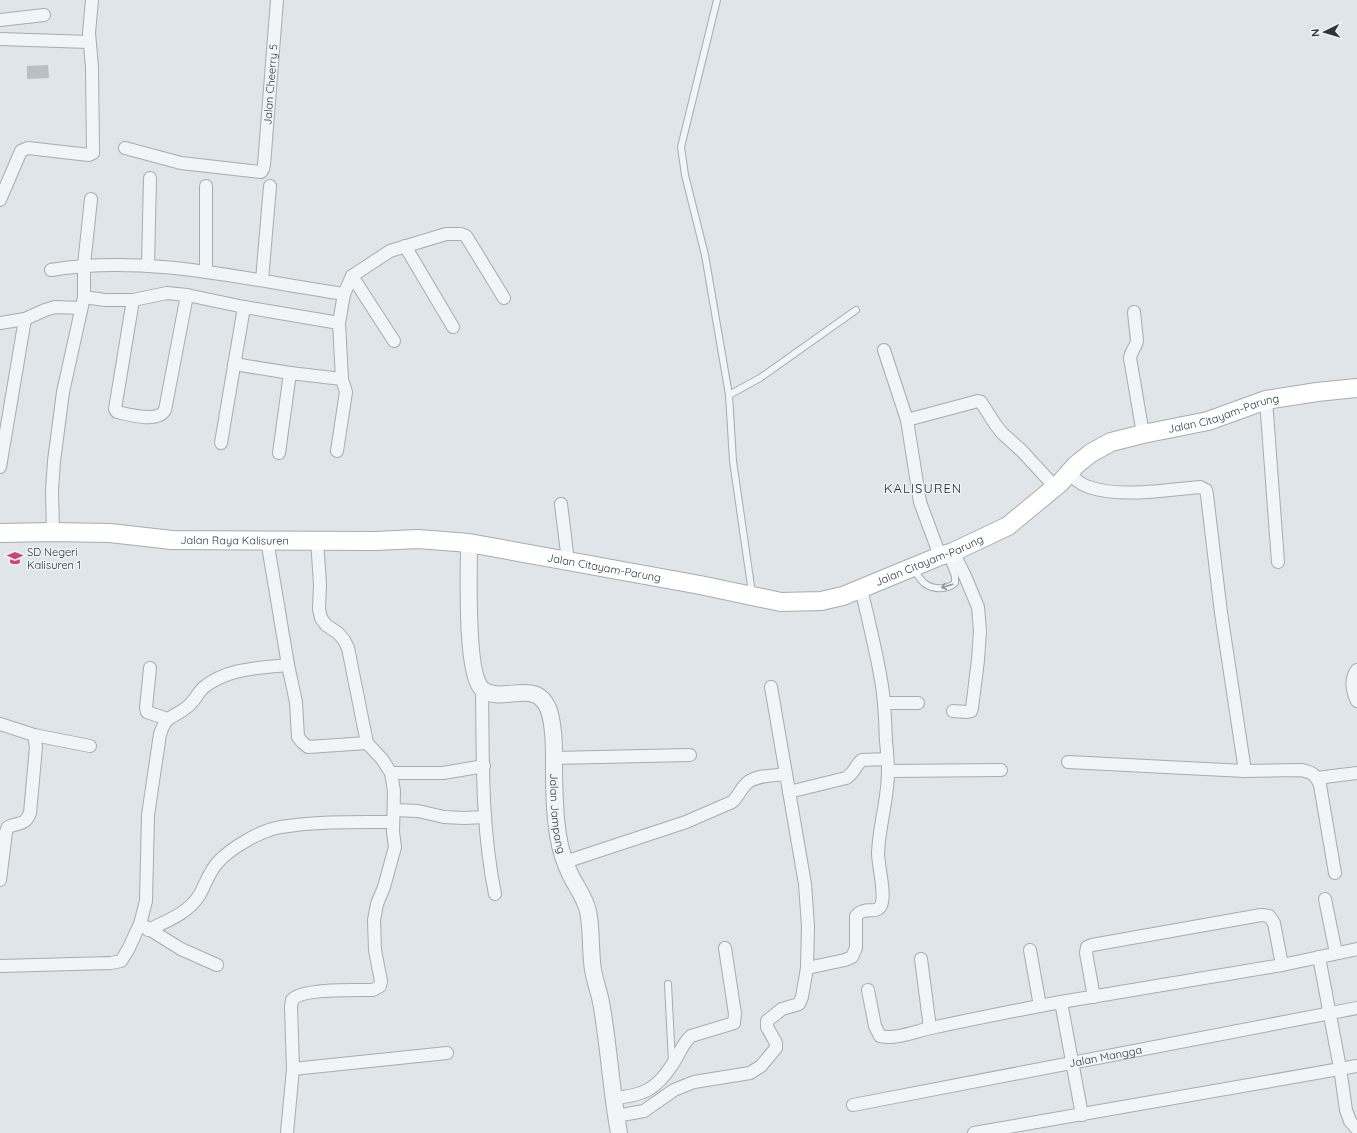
<svg xmlns="http://www.w3.org/2000/svg" width="1357" height="1133" font-family="Quicksand,sans-serif">
<style>
.building{fill:#b6c0c5}
.lines{fill:none;stroke-linecap:round;stroke-linejoin:round}
.service-casing{stroke:#a4adb2;stroke-width:8}
.minor-casing{stroke:#a4adb2;stroke-width:14}
.tertiary-casing{stroke:#a4adb2;stroke-width:18}
.secondary-casing{stroke:#a4adb2;stroke-width:20}
.service{stroke:#f2f5f7;stroke-width:6}
.minor{stroke:#f2f5f7;stroke-width:12}
.tertiary{stroke:#f2f5f7;stroke-width:16}
.secondary{stroke:#fff;stroke-width:18}
.oneway{stroke:#8d969c}
.labels{text-anchor:middle;dominant-baseline:central;stroke-width:3;stroke-linejoin:round;paint-order:stroke}
.street-label{font-size:11px;fill:#283640;stroke:#eef3f6}
.poi-label{font-size:11px;fill:#283640;stroke:#eef3f6;text-anchor:start}
.quarter-label{font-size:13px;letter-spacing:1px;fill:#1a2730;stroke:#eef3f6}
</style>
<rect width="100%" height="100%" fill="#dfe5e8"/>
<polygon class="building" points="48,65 49,78 27,79 27,66"/>
<g class="lines">
<defs>
<g id="service">
<polyline points="717,0 681,147 685,175 705,255 729,395 733,461 752,593"/>
<polyline points="729,395 760,378 856,310"/>
<path d="M914 570C917 574 920 579 924 583 933 590 947 590 955 583V576L947 556"/>
<polyline points="668,984 672,1062"/>
</g>
<g id="minor">
<polyline points="0,20 44,15"/>
<polyline points="0,39 89,42"/>
<path id="s1" d="M125 148 181 163 261 172 263 169 264 165 277 0"/>
<polyline points="0,200 21,151 28,148 89,155 93,153 92,67 89,33 92,0"/>
<polyline points="405,246 453,327"/>
<polyline points="148,266 150,178"/>
<path d="M51 270C148 254 248 280 344 294L352 276 390 251 446 234H461L466 236 504 298"/>
<polyline points="206,272 206,186"/>
<polyline points="352,276 394,341"/>
<polyline points="262,280 270,186"/>
<polyline points="84,297 105,300 133,300 167,293 187,295 244,307 339,323 342,379 346,392 337,451"/>
<path d="M133 300 115 409 117 412C130 415 158 423 165 410L187 295"/>
<path d="M1134 312 1137 341C1136 347 1131 351 1130 358L1143 434"/>
<polyline points="0,323 25,319 45,310 55,307 81,308"/>
<polyline points="339,323 344,294"/>
<polyline points="884,350 907,420 920,502 940,556"/>
<polyline points="234,364 290,373 342,379"/>
<polyline points="1266,400 1278,562"/>
<polyline points="907,420 978,401 981,402 995,424 1002,433 1022,451 1055,487"/>
<polyline points="221,443 244,307"/>
<polyline points="279,453 290,373"/>
<polyline points="0,467 25,319"/>
<path d="M1069 474C1075 479 1081 485 1089 487 1120 498 1167 490 1200 487L1206 490 1207 495 1221 613 1245 771 1301 770C1312 772 1316 775 1320 785L1335 873"/>
<polyline points="561,504 568,561"/>
<polyline points="53,532 52,490 54,461 63,392 84,297 84,265 91,199"/>
<polyline points="267,540 288,665 296,702 298,737 302,742 308,747 367,743"/>
<polyline points="150,668 146,708 147,712 167,719"/>
<path d="M1357 670C1350 679 1352 691 1357 701"/>
<path d="M482 688C483 757 481 826 495 894"/>
<polyline points="884,703 918,703"/>
<polyline points="953,711 967,712 971,711 972,708 978,660 980,631 978,607 965,576 953,552"/>
<path d="M0 724 34 735 36 747 30 813C25 826 19 822 8 827L6 832 0 880"/>
<polyline points="34,735 90,746"/>
<polyline points="554,758 690,755"/>
<polyline points="1068,762 1245,771"/>
<polyline points="888,771 1001,770"/>
<polyline points="391,773 443,773 484,766"/>
<polyline points="1317,778 1357,773"/>
<path d="M789 792 846 778C856 772 855 765 862 760L887 759"/>
<polyline points="394,810 418,811 444,817 464,818 485,817"/>
<path d="M565 862 686 822 732 802C738 797 740 790 746 784 754 775 773 776 786 774"/>
<polyline points="1325,899 1336,953"/>
<polyline points="144,926 181,949 217,965"/>
<path d="M148 930C167 921 189 913 200 894 206 883 209 872 218 862 231 848 261 830 281 827 317 821 356 822 393 822"/>
<polyline points="1030,950 1040,1006"/>
<polyline points="1319,957 1340,1068 1346,1110 1350,1121 1357,1129"/>
<polyline points="921,959 930,1028"/>
<path d="M0 966 111 963 121 961 129 948 133 939 140 924 146 901 148 815 160 734C167 713 173 719 187 707 194 702 197 694 203 688 227 668 259 668 288 665"/>
<path d="M807 968 845 960 852 957 856 948V916C864 906 875 914 880 907 887 898 878 866 878 853 879 826 888 799 888 772 888 761 887 751 886 741 885 721 885 701 881 680 876 650 868 619 861 588"/>
<path d="M868 990 875 1026 880 1036C896 1040 916 1031 931 1028 974 1019 1017 1010 1061 1002L1082 1115"/>
<polyline points="1094,997 1086,953 1087,947 1092,945 1261,915 1269,916 1274,923 1282,965"/>
<polyline points="1061,1002 1282,965 1357,949"/>
<polyline points="293,1069 447,1053"/>
<path d="M613 1098C642 1096 656 1090 672 1065 679 1055 682 1044 691 1036L734 1023 735 1014 725 948"/>
<path id="s2" d="M853 1105 1357 1008"/>
<polyline points="616,1116 644,1111 674,1090 694,1082 750,1073 761,1066 776,1048 776,1043 767,1027 767,1021 782,1009 799,1004 802,997 807,968 808,926 805,884 771,687"/>
<path d="M287 1133 293 1069 291 1007 292 1000C301 988 357 990 373 990L380 986 381 981 375 950 374 920 377 904 384 887 395 847 393 832 394 791 391 773 382 759 367 743 348 648 344 640 338 633 326 625 321 618 319 609 320 585 317 539"/>
<polyline points="974,1133 1357,1066"/>
</g>
<g id="tertiary">
<path id="s3" d="M469 543C469 569 465 673 482 689 502 706 539 674 550 714 554 729 554 744 554 759 554 785 554 810 558 835 560 848 565 864 571 876 577 888 585 898 588 911 592 930 590 951 593 970 595 981 599 992 601 1002 609 1046 611 1090 619 1133"/>
</g>
<g id="secondary">
<path id="s4" d="M0 533 53 532 110 533 172 540 375 541 418 539 469 543 700 585 781 602 821 601 843 596 940 556 953 552 1008 526 1060 483 1076 465 1091 453 1111 442 1143 434 1208 421 1266 400 1317 392 1357 388"/>
</g>
</defs>
<use href="#service" class="service-casing"/>
<use href="#minor" class="minor-casing"/>
<use href="#tertiary" class="tertiary-casing"/>
<use href="#secondary" class="secondary-casing"/>
<use href="#service" class="service"/>
<use href="#minor" class="minor"/>
<use href="#tertiary" class="tertiary"/>
<use href="#secondary" class="secondary"/>
</g>
<defs><path id="oneway-shaft" d="M-6 0H5M1.5-3L5.5 0L1.5 3" fill="none" stroke-width="1.6" stroke-linecap="round" stroke-linejoin="round"/></defs>
<use class="oneway" href="#oneway-shaft" transform="translate(947 586) rotate(163)"/>
<defs>
<symbol id="school-bare" viewBox="-9 -9 18 18"><path d="M0-5L7-2L0 1L-7-2ZM-4 1L0 2.5L4 1V4Q0 6-4 4Z" fill="#cf427a" stroke="#eef3f6" stroke-width="2.5" paint-order="stroke"/></symbol>
</defs>
<g fill-rule="evenodd">
<use href="#school-bare" x="4" y="547" width="22" height="22"/>
</g>
<g class="labels">
<g class="street-label">
<text stroke="none"><textPath href="#s1" startOffset="227">Jalan Cheerry 5</textPath></text>
<text stroke="none"><textPath href="#s4" startOffset="1279">Jalan Citayam-Parung</textPath></text>
<text stroke="none"><textPath href="#s4" startOffset="235">Jalan Raya Kalisuren</textPath></text>
<text stroke="none"><textPath href="#s4" startOffset="943">Jalan Citayam-Parung</textPath></text>
<text stroke="none"><textPath href="#s4" startOffset="607">Jalan Citayam-Parung</textPath></text>
<text stroke="none"><textPath href="#s3" startOffset="328">Jalan Jampang</textPath></text>
<text stroke="none"><textPath href="#s2" startOffset="257">Jalan Mangga</textPath></text>
</g>
<g class="poi-label">
<text x="27" y="552">SD Negeri<tspan x="27" dy="13">Kalisuren 1</tspan></text>
</g>
<g class="quarter-label">
<text x="923" y="488">KALISUREN</text>
</g>
</g>
<g transform="translate(1325 32) rotate(265)" stroke="#eef3f6" stroke-width="3" paint-order="stroke">
<path d="M0-3L7 15L0 10L-7 15Z" fill="#283640"/>
<text y="-6" font-size="11" font-weight="bold" text-anchor="middle" fill="#283640">N</text>
</g>
</svg>
